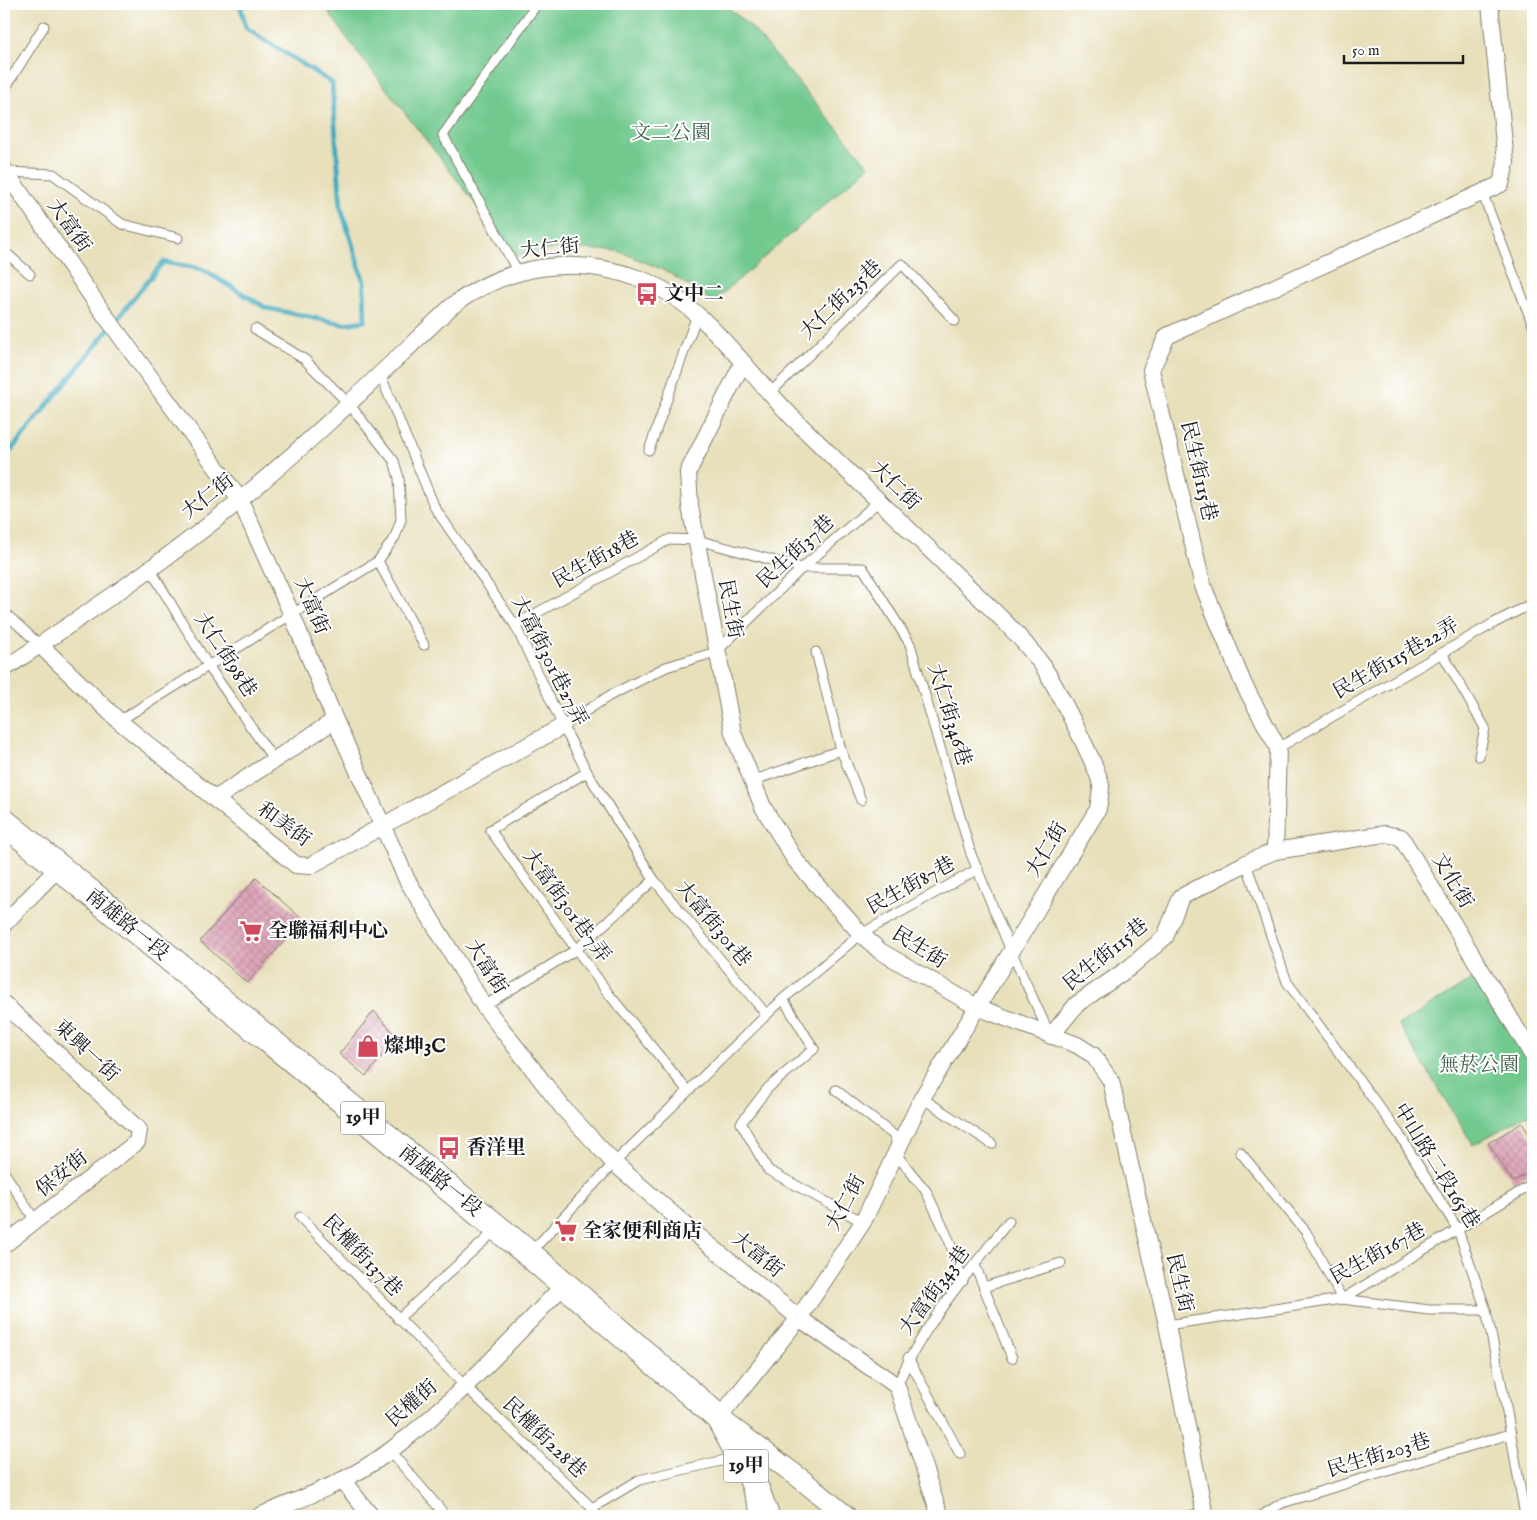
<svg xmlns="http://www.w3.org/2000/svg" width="1537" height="1520" font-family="'IM FELL English','Noto Serif TC',serif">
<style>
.green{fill:#71c98e;stroke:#467255}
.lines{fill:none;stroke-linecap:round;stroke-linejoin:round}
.stream{stroke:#3faabe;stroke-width:5}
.building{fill:url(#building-cross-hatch)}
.service-casing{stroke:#827e6c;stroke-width:11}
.minor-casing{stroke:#827e6c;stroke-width:18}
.tertiary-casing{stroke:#827e6c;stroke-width:22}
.primary-casing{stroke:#827e6c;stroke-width:28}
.service{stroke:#fff;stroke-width:9}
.minor{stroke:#fff;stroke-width:16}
.tertiary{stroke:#fff;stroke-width:20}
.primary{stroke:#fff;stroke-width:26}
.labels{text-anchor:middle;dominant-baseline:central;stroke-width:4;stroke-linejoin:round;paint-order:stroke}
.shield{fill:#fff;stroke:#606060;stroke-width:1}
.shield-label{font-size:19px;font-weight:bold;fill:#1c1c1c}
.park-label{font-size:20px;fill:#3e614a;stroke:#fff}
.street-label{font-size:20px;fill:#1c1c1c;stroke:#fff}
.poi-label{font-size:20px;font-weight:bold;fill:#1c1c1c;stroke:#fff;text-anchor:start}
</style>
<defs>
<pattern id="building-cross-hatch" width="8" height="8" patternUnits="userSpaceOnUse" patternTransform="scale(1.25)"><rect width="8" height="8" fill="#dea6ba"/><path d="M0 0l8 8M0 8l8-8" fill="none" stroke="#be8e9f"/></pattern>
</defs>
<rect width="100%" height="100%" fill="#fff"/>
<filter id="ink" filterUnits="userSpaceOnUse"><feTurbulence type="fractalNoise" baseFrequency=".02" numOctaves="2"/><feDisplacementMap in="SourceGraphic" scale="10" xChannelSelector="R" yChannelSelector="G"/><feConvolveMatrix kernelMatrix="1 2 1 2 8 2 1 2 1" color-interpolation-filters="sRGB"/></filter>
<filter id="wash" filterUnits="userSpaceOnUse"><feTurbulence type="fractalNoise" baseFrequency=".0096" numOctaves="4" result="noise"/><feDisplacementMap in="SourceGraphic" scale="20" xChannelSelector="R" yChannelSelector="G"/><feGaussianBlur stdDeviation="1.12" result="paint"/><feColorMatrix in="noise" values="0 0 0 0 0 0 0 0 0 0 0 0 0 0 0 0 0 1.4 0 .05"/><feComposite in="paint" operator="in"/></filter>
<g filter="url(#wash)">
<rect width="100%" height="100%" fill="#e8e0bb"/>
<g class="green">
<polygon points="323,4 724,4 752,28 869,166 713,302 666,271 618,251 559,248 516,256 349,41"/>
<polygon points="1479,975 1533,1063 1533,1124 1527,1115 1473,1145 1399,1025"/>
</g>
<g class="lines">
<polyline class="stream" points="4,459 163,262 202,269 266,308 343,324 365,321 364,282 341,208 332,83 246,28 240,4"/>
</g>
<g id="blocks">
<g class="building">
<polygon points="256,878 303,920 247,983 200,941"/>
<polygon points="374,1011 397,1037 366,1076 339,1054"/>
<polygon points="1522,1123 1533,1141 1533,1170 1513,1182 1488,1143"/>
</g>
</g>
</g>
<g filter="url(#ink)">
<use href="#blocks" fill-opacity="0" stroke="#827e6c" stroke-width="1"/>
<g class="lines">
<defs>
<g id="service">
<polyline points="4,90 44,26"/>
<polyline points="6,172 53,174 122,224 178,238"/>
<polyline points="1482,192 1533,325"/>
<polyline points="4,251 30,274"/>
<polyline points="518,272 443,135 537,4"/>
<polyline points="380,374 435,508 515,625 563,726 587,772 654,880"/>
<polyline points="769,394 902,264 955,321"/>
<polyline points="649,450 697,315"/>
<polyline points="378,561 424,645"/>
<polyline points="149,567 209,667 274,760"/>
<polyline points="4,612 40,645"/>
<polyline points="515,625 670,539 697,540 802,568 863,568 910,644 971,854 1011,951 1049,1033"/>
<polyline points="1442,653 1485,728 1479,756"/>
<polyline points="119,721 378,561 395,537 401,520 399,478 394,461 349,404 304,359 255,329"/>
<polyline points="563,726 609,696 666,667 716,652 802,568 879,501"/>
<polyline points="1278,748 1494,623 1533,603"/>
<polyline points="841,750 861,800"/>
<polyline points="587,772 490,830 608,993 687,1090"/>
<polyline points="752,781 841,750 816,652"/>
<polyline points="1246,863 1287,982 1399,1134 1458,1230 1486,1310 1505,1401 1525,1516"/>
<polyline points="783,999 814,1049 768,1088 741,1123 768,1170 863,1222"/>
<polyline points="484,1006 577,949 654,880 766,1014"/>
<polyline points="836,1090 896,1137 895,1153 926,1191 949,1240 963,1281"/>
<polyline points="922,1098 992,1144"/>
<polyline points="1240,1152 1306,1232 1342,1299 1429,1310 1486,1310"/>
<polyline points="4,1172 36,1222"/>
<polyline points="300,1217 465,1386 592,1508 597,1516"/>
<polyline points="531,1252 614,1163 783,999 861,934 978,869"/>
<polyline points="975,1265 1012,1358"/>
<polyline points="984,1287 1061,1263"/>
<polyline points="398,1319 496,1230"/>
<polyline points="1167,1325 1342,1299 1533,1184"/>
<polyline points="908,1358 960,1454"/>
<path d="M897 1386C922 1325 969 1272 1009 1221"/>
<polyline points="390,1451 441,1510"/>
<polyline points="592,1508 639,1480 738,1457"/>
<polyline points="1189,1516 1204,1512"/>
<polyline points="1261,1516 1282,1503 1510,1434"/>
</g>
<g id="minor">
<polyline points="4,169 99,307 240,500 292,615 335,720 407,880 484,1006 563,1108 614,1163 697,1235 799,1318 897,1386 940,1516"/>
<polyline points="742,364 688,472 690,506 733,733 763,807 795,860 861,934 880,951 977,1007 1077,1045 1093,1055 1111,1081 1167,1325 1205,1516"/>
<polyline points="40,645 119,721 296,865 310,866 563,726"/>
<path d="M4 669C83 616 166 561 240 500 314 439 382 372 452 306 508 264 577 254 643 280 705 304 748 374 794 419 846 471 901 521 954 573 983 601 1015 629 1040 662 1052 678 1099 769 1101 786 1101 793 1099 801 1098 809L922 1098 863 1222 799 1318 719 1418"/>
<polyline points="215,799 335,720"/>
<polyline points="1275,851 1278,748 1244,685 1203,586 1151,370 1167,336 1501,184 1506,163 1490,4"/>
<polyline points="4,924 58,868"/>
<polyline points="4,1004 139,1130 137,1142 4,1245"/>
<polyline points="1051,1036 1077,1004 1129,968 1165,937 1181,897 1246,863 1275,851 1385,834 1401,837 1533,1056"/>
<polyline points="342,1480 371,1516"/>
<path d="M259 1516C304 1498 352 1480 391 1450 455 1402 509 1342 564 1285"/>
</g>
<polyline id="tertiary" points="723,1421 801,1479 846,1516"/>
<polyline id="primary" points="4,822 529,1254 719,1418 751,1476 766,1516"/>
</defs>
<use href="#service" class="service-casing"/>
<use href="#minor" class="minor-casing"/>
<use href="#tertiary" class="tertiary-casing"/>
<use href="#primary" class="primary-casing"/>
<use href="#service" class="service"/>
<use href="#minor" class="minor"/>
<use href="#tertiary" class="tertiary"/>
<use href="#primary" class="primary"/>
</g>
</g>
<defs>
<symbol id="bus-bare" viewBox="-9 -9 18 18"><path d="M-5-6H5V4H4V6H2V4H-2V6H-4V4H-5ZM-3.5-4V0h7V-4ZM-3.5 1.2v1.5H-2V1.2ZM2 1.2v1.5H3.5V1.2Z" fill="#d1495b" stroke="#fff" stroke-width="2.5" paint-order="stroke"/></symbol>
<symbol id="supermarket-bare" viewBox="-9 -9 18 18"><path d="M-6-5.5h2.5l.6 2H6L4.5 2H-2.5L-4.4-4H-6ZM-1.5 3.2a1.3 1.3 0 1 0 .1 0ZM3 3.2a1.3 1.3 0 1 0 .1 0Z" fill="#d1495b" stroke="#fff" stroke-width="2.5" paint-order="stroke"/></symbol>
<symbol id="shop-bare" viewBox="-9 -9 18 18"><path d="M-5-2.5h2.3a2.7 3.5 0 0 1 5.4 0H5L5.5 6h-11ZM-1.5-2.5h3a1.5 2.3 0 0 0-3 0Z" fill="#d1495b" stroke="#fff" stroke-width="2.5" paint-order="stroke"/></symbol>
</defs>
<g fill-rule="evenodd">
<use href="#bus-bare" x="631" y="278" width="32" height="32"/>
<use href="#supermarket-bare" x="235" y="915" width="32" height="32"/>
<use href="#shop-bare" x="352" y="1030" width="32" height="32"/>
<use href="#bus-bare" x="433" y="1132" width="32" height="32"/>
<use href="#supermarket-bare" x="550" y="1215" width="32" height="32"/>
</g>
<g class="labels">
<g class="shield">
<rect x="340.5" y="1101.5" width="45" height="33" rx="4"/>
<rect x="723.5" y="1449.5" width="45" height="33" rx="4"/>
</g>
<g class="shield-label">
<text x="363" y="1118">19甲</text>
<text x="746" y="1466">19甲</text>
</g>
<g class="park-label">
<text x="671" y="133">文二公園</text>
<text x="1479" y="1065">無菸公園</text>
</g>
<g class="street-label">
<text transform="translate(69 226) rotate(55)">大富街</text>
<text transform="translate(550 249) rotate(-6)">大仁街</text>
<text transform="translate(841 300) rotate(-44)">大仁街235巷</text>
<text transform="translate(1198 471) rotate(77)">民生街115巷</text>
<text transform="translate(895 486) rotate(44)">大仁街</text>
<text transform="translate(208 497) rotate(-38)">大仁街</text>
<text transform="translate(796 552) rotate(-43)">民生街37巷</text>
<text transform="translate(596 560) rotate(-29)">民生街18巷</text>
<text transform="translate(311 606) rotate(67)">大富街</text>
<text transform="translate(730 609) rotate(80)">民生街</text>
<text transform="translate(225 655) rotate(57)">大仁街98巷</text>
<text transform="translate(1396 659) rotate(-30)">民生街115巷22弄</text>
<text transform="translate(549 661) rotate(63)">大富街301巷27弄</text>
<text transform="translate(949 715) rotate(73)">大仁街346巷</text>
<text transform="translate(284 825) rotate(36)">和美街</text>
<text transform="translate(1047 850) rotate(-59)">大仁街</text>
<text transform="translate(1452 881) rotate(59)">文化街</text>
<text transform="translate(911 886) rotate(-29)">民生街87巷</text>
<text transform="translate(566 906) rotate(54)">大富街301巷7弄</text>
<text transform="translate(713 924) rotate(50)">大富街301巷</text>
<text transform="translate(127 925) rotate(39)">南雄路一段</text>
<text transform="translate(919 948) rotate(32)">民生街</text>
<text transform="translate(1106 955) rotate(-39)">民生街115巷</text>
<text transform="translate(486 967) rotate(58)">大富街</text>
<text transform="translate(86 1051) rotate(43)">東興一街</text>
<text transform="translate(1436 1166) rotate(58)">中山路二段165巷</text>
<text transform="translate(62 1174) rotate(-39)">保安街</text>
<text transform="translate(440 1181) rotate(39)">南雄路一段</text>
<text transform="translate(846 1203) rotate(-62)">大仁街</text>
<text transform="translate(1378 1254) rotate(-29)">民生街167巷</text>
<text transform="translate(757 1255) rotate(39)">大富街</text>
<text transform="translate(362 1256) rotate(46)">民權街137巷</text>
<text transform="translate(1179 1283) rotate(77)">民生街</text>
<text transform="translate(935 1291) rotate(-54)">大富街343巷</text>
<text transform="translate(412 1404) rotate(-41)">民權街</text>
<text transform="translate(544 1438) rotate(44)">民權街228巷</text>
<text transform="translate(1379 1456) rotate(-17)">民生街203巷</text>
</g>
<g class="poi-label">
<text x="664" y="294">文中二</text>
<text x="268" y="931">全聯福利中心</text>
<text x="384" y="1046">燦坤3C</text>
<text x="466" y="1148">香洋里</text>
<text x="582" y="1231">全家便利商店</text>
</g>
</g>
<rect width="1537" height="1520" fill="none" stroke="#fff" stroke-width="20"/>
<path d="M1344 55v8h119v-8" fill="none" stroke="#1c1c1c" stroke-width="2.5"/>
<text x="1352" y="55" font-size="15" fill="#1c1c1c" stroke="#ffffff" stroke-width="4" paint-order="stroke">50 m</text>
</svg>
